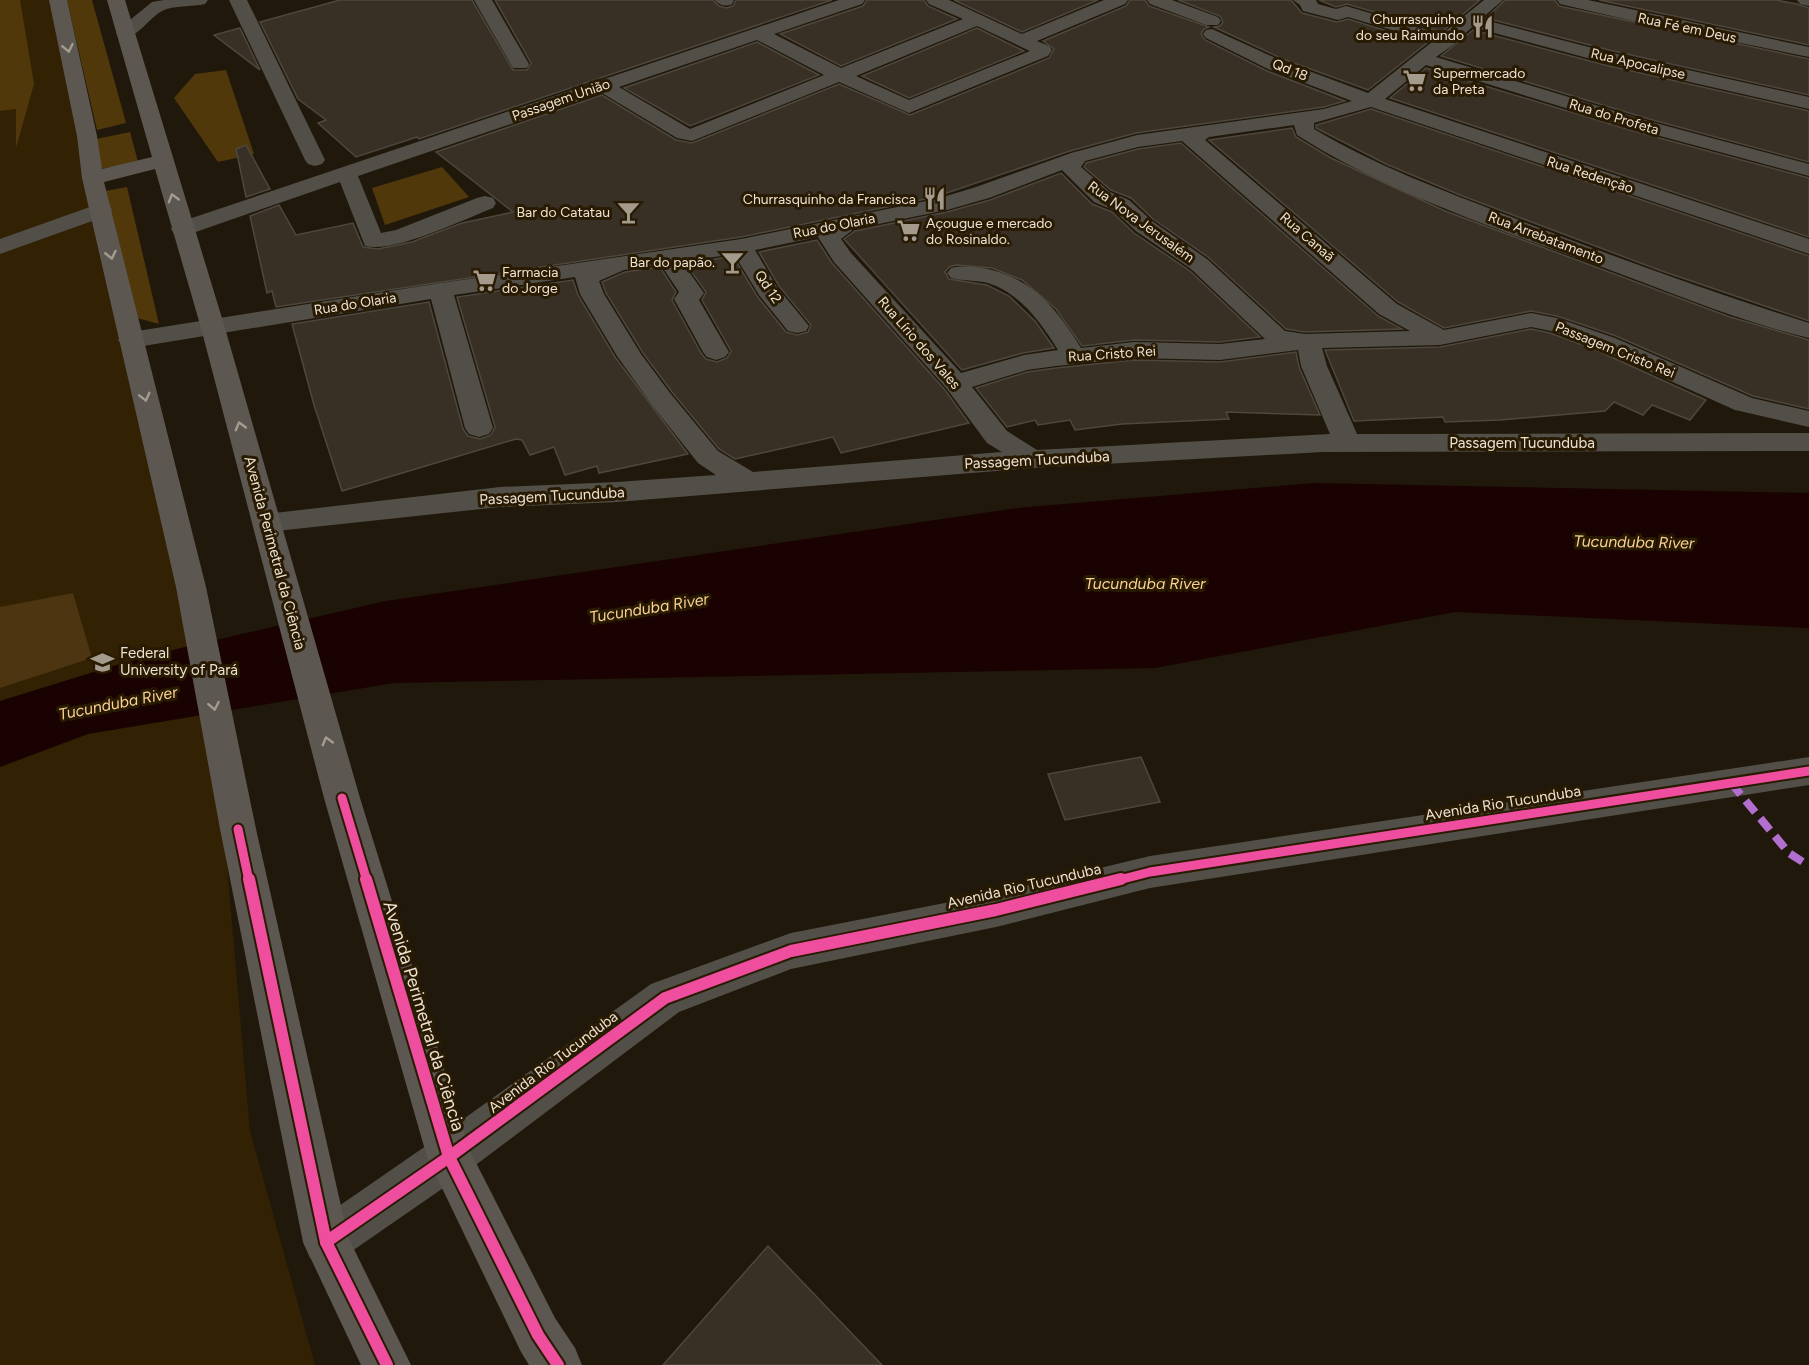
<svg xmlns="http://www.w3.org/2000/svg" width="1809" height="1365" font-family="Figtree,sans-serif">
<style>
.built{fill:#322102}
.green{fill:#4c3510}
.forest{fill:#50380b}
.water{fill:#190201}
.building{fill:#383025;stroke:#4e473c;stroke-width:1.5}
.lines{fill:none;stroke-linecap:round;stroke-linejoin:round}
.minor{fill:#524f48;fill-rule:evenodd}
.major{fill:#5c5751;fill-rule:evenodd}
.quiet{stroke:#b36fd0;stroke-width:8;stroke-dasharray:15 8;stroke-linecap:butt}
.cycleway-far1-casing{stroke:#291a02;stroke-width:13}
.cycleway-casing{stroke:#291a02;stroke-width:16}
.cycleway-far1{stroke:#ef4d9e;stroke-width:9}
.cycleway{stroke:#ef4d9e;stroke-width:12}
.oneway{stroke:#a49c92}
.labels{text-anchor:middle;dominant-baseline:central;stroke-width:6;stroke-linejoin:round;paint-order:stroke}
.far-poi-label{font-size:14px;fill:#ece2d3;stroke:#291a02;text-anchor:end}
.far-street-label{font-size:14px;fill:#ece2d3;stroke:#291a02}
.street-label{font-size:15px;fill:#ece2d3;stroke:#291a02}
.poi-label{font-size:15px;fill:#ece2d3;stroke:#291a02;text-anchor:start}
.water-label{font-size:16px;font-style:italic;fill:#fbd194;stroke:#291a02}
.near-street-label{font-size:18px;fill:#ece2d3;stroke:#291a02}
</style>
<rect width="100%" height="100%" fill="#20180b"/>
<polygon class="built" points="0,0 58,0 216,738 250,1131 315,1365 0,1365"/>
<polygon class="green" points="73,593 92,658 0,688 0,607"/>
<g class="forest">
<polygon points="0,0 20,0 34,84 16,148 16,109 0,111"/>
<polygon points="67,0 92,0 126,123 97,130"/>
<polygon points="226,70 254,154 218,162 174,98 195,74"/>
<polygon points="130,132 138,162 100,169 96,139"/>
<polygon points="442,167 469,197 385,225 372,188"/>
<polygon points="127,187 159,324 137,318 105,191"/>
</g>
<polygon class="water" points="1314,483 1809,493 1809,628 1455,612 1155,668 394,683 88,734 0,767 0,701 142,657 386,601 1017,508"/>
<g class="building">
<polygon points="340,0 472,0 513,70 527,70 531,63 495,0 713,0 719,6 726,8 733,6 736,0 832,0 419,139 417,137 356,157 318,123 326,120 298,99 260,22"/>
<polygon points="867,0 924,0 928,6 957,19 841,66 780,34 863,6"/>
<polygon points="954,0 1098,0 1022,32"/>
<polygon points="1130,0 1145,0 1149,6 1209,27 1204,29 1201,34 1205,40 1267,71 1345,101 1324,107 1136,133 1070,151 935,197 741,237 276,307 272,291 267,293 250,216 279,205 296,235 353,223 363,247 378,249 412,242 462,223 513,212 436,152 602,95 676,140 692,143 839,84 910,115 1049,58 1054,49 1043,41 1126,6"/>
<polygon points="1178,0 1291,0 1302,13 1337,22 1348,19 1427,43 1368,90 1283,59 1214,27 1220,26 1223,22 1220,16"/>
<polygon points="1319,0 1480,0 1442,32 1347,4 1336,7"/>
<polygon points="1505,0 1555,0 1559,6 1809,59 1809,95 1609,50 1486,18"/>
<polygon points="1599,0 1776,0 1797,4 1809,8 1809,45"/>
<polygon points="240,28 260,70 214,35"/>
<polygon points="977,28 1024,51 909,98 862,76"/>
<polygon points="1473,30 1605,65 1809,111 1809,162 1649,119 1441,56"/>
<polygon points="757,42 819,75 690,126 624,88"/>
<polygon points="1426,68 1633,131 1809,178 1809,237 1390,98"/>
<polygon points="1371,109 1809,256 1809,321 1659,270 1460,195 1386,164 1316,128 1316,125"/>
<polygon points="1292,128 1296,137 1331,158 1445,211 1730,317 1809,340 1809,409 1753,396 1616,336 1557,316 1531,311 1444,328 1398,302 1209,140"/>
<polygon points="1181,143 1378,316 1402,329 1305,332 1286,329 1208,257 1153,219 1131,198 1111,190 1084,167 1086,163 1138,149"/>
<polygon points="246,145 270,189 246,197 236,149"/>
<polygon points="1061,173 1092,204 1112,212 1134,233 1190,271 1260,337 1220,342 1134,340 1082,346 1056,309 1022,280 992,268 956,265 949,267 945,272 949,279 987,285 1009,296 1035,321 1054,348 1023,353 962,370 844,239 855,231 947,212 990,200"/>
<polygon points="817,240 832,263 945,390 969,423 841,453 833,437 735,459 719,449 672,392 643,353 606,293 602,282 625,272 660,267 676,292 672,300 701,353 706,359 717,362 727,358 731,351 702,300 706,292 686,264 733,256 757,296 786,332 797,335 808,332 811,325 779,286 759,252"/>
<polygon points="573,280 578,295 615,357 688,454 599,473 597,466 565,475 554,447 530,455 522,440 516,439 342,491 314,405 292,324 429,302 463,429 468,436 480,439 491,435 495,427 457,297"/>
<polygon points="1531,329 1550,333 1596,350 1706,400 1690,420 1652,405 1643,415 1614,402 1605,411 1500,420 1445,422 1443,417 1354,421 1325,350 1440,347"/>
<polygon points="1296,352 1299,367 1320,415 1226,412 1229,419 1122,424 1075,430 1070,420 1038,425 1035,420 1007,427 976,388 1027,372 1056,368 1134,360 1220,362"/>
<polygon points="1141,757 1160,802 1065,820 1048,774"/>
<polygon points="768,1246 882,1365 663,1365"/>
</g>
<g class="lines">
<g class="minor">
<path d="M164 0H208L205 4C192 7 174 5 162 11 147 19 137 41 119 37L116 33 119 29 152 2Z"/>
<polygon points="229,0 247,0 325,160 322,164 315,166 308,164 305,160"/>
<polygon points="474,0 492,0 529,64 527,68 513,68"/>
<path d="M715 0H733L734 1 731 5C724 6 720 6 715 0Z"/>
<path d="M839 0H865L862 4 774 34 841 68 963 19 929 4 926 0H949L1022 34 1104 0H1128L1125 4 1037 41 1049 46 1052 50 1048 56 909 113 839 82 692 141 677 138 602 93 358 176 381 233 396 230 477 198 485 196 493 198 496 203 493 208C462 220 396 253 365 246L340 182 190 234 182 236 174 234 171 229 174 224ZM977 26 1030 51 909 100 856 76ZM757 40 824 75 690 129 619 87Z"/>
<polygon points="1147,0 1172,0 1218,17 1221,21 1218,25 1206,25 1150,4"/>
<path d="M1293 0H1316L1318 4 1336 9 1346 6 1442 34 1484 0H1503L1481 19 1608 52 1809 97V109L1606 63 1472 27 1453 45 1436 57 1648 121 1809 164V176L1634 129 1426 65 1385 99 1809 239V254L1371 107 1314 123V129C1376 166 1442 190 1509 216 1608 255 1708 291 1809 323V338C1738 321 1670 292 1602 267 1500 230 1388 193 1297 135L1294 125 1209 137 1205 140 1397 304 1444 330 1531 313 1557 318 1615 338 1752 398 1809 411V427L1735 410 1597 348 1551 331 1531 327 1440 345 1322 348 1327 366 1357 434 1809 433V451L1323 452 1032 468 617 502 500 507 267 532 257 529 252 522 257 515 500 487 617 482 716 475 698 463 652 405 617 356 580 294 575 277 454 295 493 428 489 434 479 437 469 434 465 428 431 299 131 348 122 345 118 340 122 335 131 332 441 283 741 239 936 199 973 188 1071 153 1137 135 1324 109 1352 101 1268 69 1206 38 1203 34 1206 30 1212 29 1282 61 1368 93 1432 42 1348 17 1338 20 1303 11 1300 5ZM1182 141 1379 314 1410 331 1305 334 1285 331 1207 259 1152 221 1129 200 1110 192 1081 167 1085 161 1138 147ZM1062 170 1094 202 1113 210 1136 231 1191 269 1265 339 1220 344 1134 342 1081 348C1059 312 1035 281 992 270 979 267 965 265 951 268L947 273 951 278C963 281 976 280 988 283 1020 293 1041 323 1058 350L1024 355 961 373 851 253 841 239 854 229 947 210 989 198ZM818 237 834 262 947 389 987 443 1002 452 753 472 718 451 670 393 641 354 604 294 599 281 624 270 661 265 679 292 674 299 703 352 707 357 716 360 725 357 729 352 699 300 704 293 682 262 734 254 759 295 788 331 797 333 806 331 809 326 777 287 755 250ZM1298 350 1301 366 1330 434 1037 450 1007 431 972 387 1027 370 1056 366 1134 358 1220 360Z"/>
<polygon points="1557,0 1588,0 1809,47 1809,57 1642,23 1560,4"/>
<polygon points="1797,0 1809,0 1809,6 1800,4"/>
<polygon points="101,203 109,205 112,210 109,215 0,254 0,239"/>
<polygon points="1809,757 1809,785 1150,888 996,927 791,969 679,1012 465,1173 342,1258 326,1265 310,1258 303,1242 310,1226 433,1141 651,984 791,933 996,893 1150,856"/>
</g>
<polygon class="major" points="49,0 67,0 97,136 102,169 152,157 107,0 125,0 225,328 360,798 469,1149 555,1318 575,1348 582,1365 529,1365 521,1352 427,1157 324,798 201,328 155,169 104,182 206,587 256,829 348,1237 411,1365 361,1365 303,1242 220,829 176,587 82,178 77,136"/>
<polyline class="quiet" points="1731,783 1789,853 1809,866"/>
<defs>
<g id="cycleway-far1">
<polyline points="342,798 367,881"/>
<polyline points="238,829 249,881"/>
<polyline points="1115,881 1150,872 1809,771"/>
</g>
<g id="cycleway">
<polyline points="249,879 326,1242 387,1365"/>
<polyline points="366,879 449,1157 538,1335 558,1365"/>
<polyline points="326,1242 449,1157 665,998 791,951 996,910 1121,879"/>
</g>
</defs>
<use href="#cycleway-far1" class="cycleway-far1-casing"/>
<use href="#cycleway" class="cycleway-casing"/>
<use href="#cycleway-far1" class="cycleway-far1"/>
<use href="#cycleway" class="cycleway"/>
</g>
<defs><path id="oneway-chevron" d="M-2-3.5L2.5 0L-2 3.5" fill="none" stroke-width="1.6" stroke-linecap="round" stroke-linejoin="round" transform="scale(1.5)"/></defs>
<g class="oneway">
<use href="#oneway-chevron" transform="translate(68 48) rotate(78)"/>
<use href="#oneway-chevron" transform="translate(173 198) rotate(-106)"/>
<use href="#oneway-chevron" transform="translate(111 255) rotate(77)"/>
<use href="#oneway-chevron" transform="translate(145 397) rotate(76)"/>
<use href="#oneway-chevron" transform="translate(240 426) rotate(-105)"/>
<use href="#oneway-chevron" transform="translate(214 706) rotate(79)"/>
<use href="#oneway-chevron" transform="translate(327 741) rotate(-105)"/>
</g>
<defs>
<symbol id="restaurant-bare" viewBox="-9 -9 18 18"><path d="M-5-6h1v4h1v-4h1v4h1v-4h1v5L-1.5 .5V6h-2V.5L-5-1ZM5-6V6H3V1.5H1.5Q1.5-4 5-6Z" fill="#a59b8d" stroke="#291a02" stroke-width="2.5" paint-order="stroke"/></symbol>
<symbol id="supermarket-bare" viewBox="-9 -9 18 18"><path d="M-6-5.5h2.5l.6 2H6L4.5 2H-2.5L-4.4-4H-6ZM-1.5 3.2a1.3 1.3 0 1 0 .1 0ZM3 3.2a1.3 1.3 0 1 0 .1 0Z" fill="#a59b8d" stroke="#291a02" stroke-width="2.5" paint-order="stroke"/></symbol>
<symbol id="bar-bare" viewBox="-9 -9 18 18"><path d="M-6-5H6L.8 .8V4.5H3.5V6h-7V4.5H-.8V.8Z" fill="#a59b8d" stroke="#291a02" stroke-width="2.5" paint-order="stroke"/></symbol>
<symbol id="university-bare" viewBox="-9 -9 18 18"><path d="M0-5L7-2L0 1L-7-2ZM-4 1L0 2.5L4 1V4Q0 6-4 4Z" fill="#a59b8d" stroke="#291a02" stroke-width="2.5" paint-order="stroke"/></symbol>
</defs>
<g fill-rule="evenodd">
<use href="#restaurant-bare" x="1466" y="10" width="33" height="33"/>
<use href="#supermarket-bare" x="1398" y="64" width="33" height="33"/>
<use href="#restaurant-bare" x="918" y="182" width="33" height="33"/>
<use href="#bar-bare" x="612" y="196" width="33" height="33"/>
<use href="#supermarket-bare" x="892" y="214" width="33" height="33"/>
<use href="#bar-bare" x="716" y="246" width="33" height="33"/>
<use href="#supermarket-bare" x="468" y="264" width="33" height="33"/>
<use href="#university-bare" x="86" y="646" width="33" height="33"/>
</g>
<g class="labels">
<g class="far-poi-label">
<text x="1464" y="19">Churrasquinho<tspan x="1464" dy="16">do seu Raimundo</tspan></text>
<text x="1433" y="73" text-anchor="start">Supermercado<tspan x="1433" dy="16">da Preta</tspan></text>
<text x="916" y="199">Churrasquinho da Francisca</text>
<text x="610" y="212">Bar do Catatau</text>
<text x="926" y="223" text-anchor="start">Açougue e mercado<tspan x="926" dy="16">do Rosinaldo.</tspan></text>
<text x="715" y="262">Bar do papão.</text>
<text x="502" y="272" text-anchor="start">Farmacia<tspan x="502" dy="16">do Jorge</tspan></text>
</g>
<g class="far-street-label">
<text transform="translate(1687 28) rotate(12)">Rua Fé em Deus</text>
<text transform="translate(1638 64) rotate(13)">Rua Apocalipse</text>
<text transform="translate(1290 70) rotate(22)">Qd 18</text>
<text transform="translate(561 100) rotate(-19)">Passagem União</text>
<text transform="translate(1614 117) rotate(17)">Rua do Profeta</text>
<text transform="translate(1590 175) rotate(18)">Rua Redenção</text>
<text transform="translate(1141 222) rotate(36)">Rua Nova Jerusalém</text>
<text transform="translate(834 226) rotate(-11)">Rua do Olaria</text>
<text transform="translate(1307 237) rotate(41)">Rua Canaã</text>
<text transform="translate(1546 238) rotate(21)">Rua Arrebatamento</text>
<text transform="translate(768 287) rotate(56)">Qd 12</text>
<text transform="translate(355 304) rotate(-9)">Rua do Olaria</text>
<text transform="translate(919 343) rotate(49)">Rua Lírio dos Vales</text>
<text transform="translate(1615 350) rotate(22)">Passagem Cristo Rei</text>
<text transform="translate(1112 354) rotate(-4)">Rua Cristo Rei</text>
</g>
<g class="street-label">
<text x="1522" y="443">Passagem Tucunduba</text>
<text transform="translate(1037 460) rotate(-3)">Passagem Tucunduba</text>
<text transform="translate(552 496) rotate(-3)">Passagem Tucunduba</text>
<text transform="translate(275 553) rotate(75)">Avenida Perimetral da Ciência</text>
<text transform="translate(1503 803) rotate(-9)">Avenida Rio Tucunduba</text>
<text transform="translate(1024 886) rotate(-13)">Avenida Rio Tucunduba</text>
<text transform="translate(553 1062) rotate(-37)">Avenida Rio Tucunduba</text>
</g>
<g class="poi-label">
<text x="120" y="653">Federal<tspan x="120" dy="17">University of Pará</tspan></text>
</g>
<g class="water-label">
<text transform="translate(1634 542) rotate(1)">Tucunduba River</text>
<text x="1145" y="583">Tucunduba River</text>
<text transform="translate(649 608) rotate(-9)">Tucunduba River</text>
<text transform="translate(118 703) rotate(-11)">Tucunduba River</text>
</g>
<g class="near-street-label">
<text transform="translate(424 1016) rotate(73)">Avenida Perimetral da Ciência</text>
</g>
</g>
</svg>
